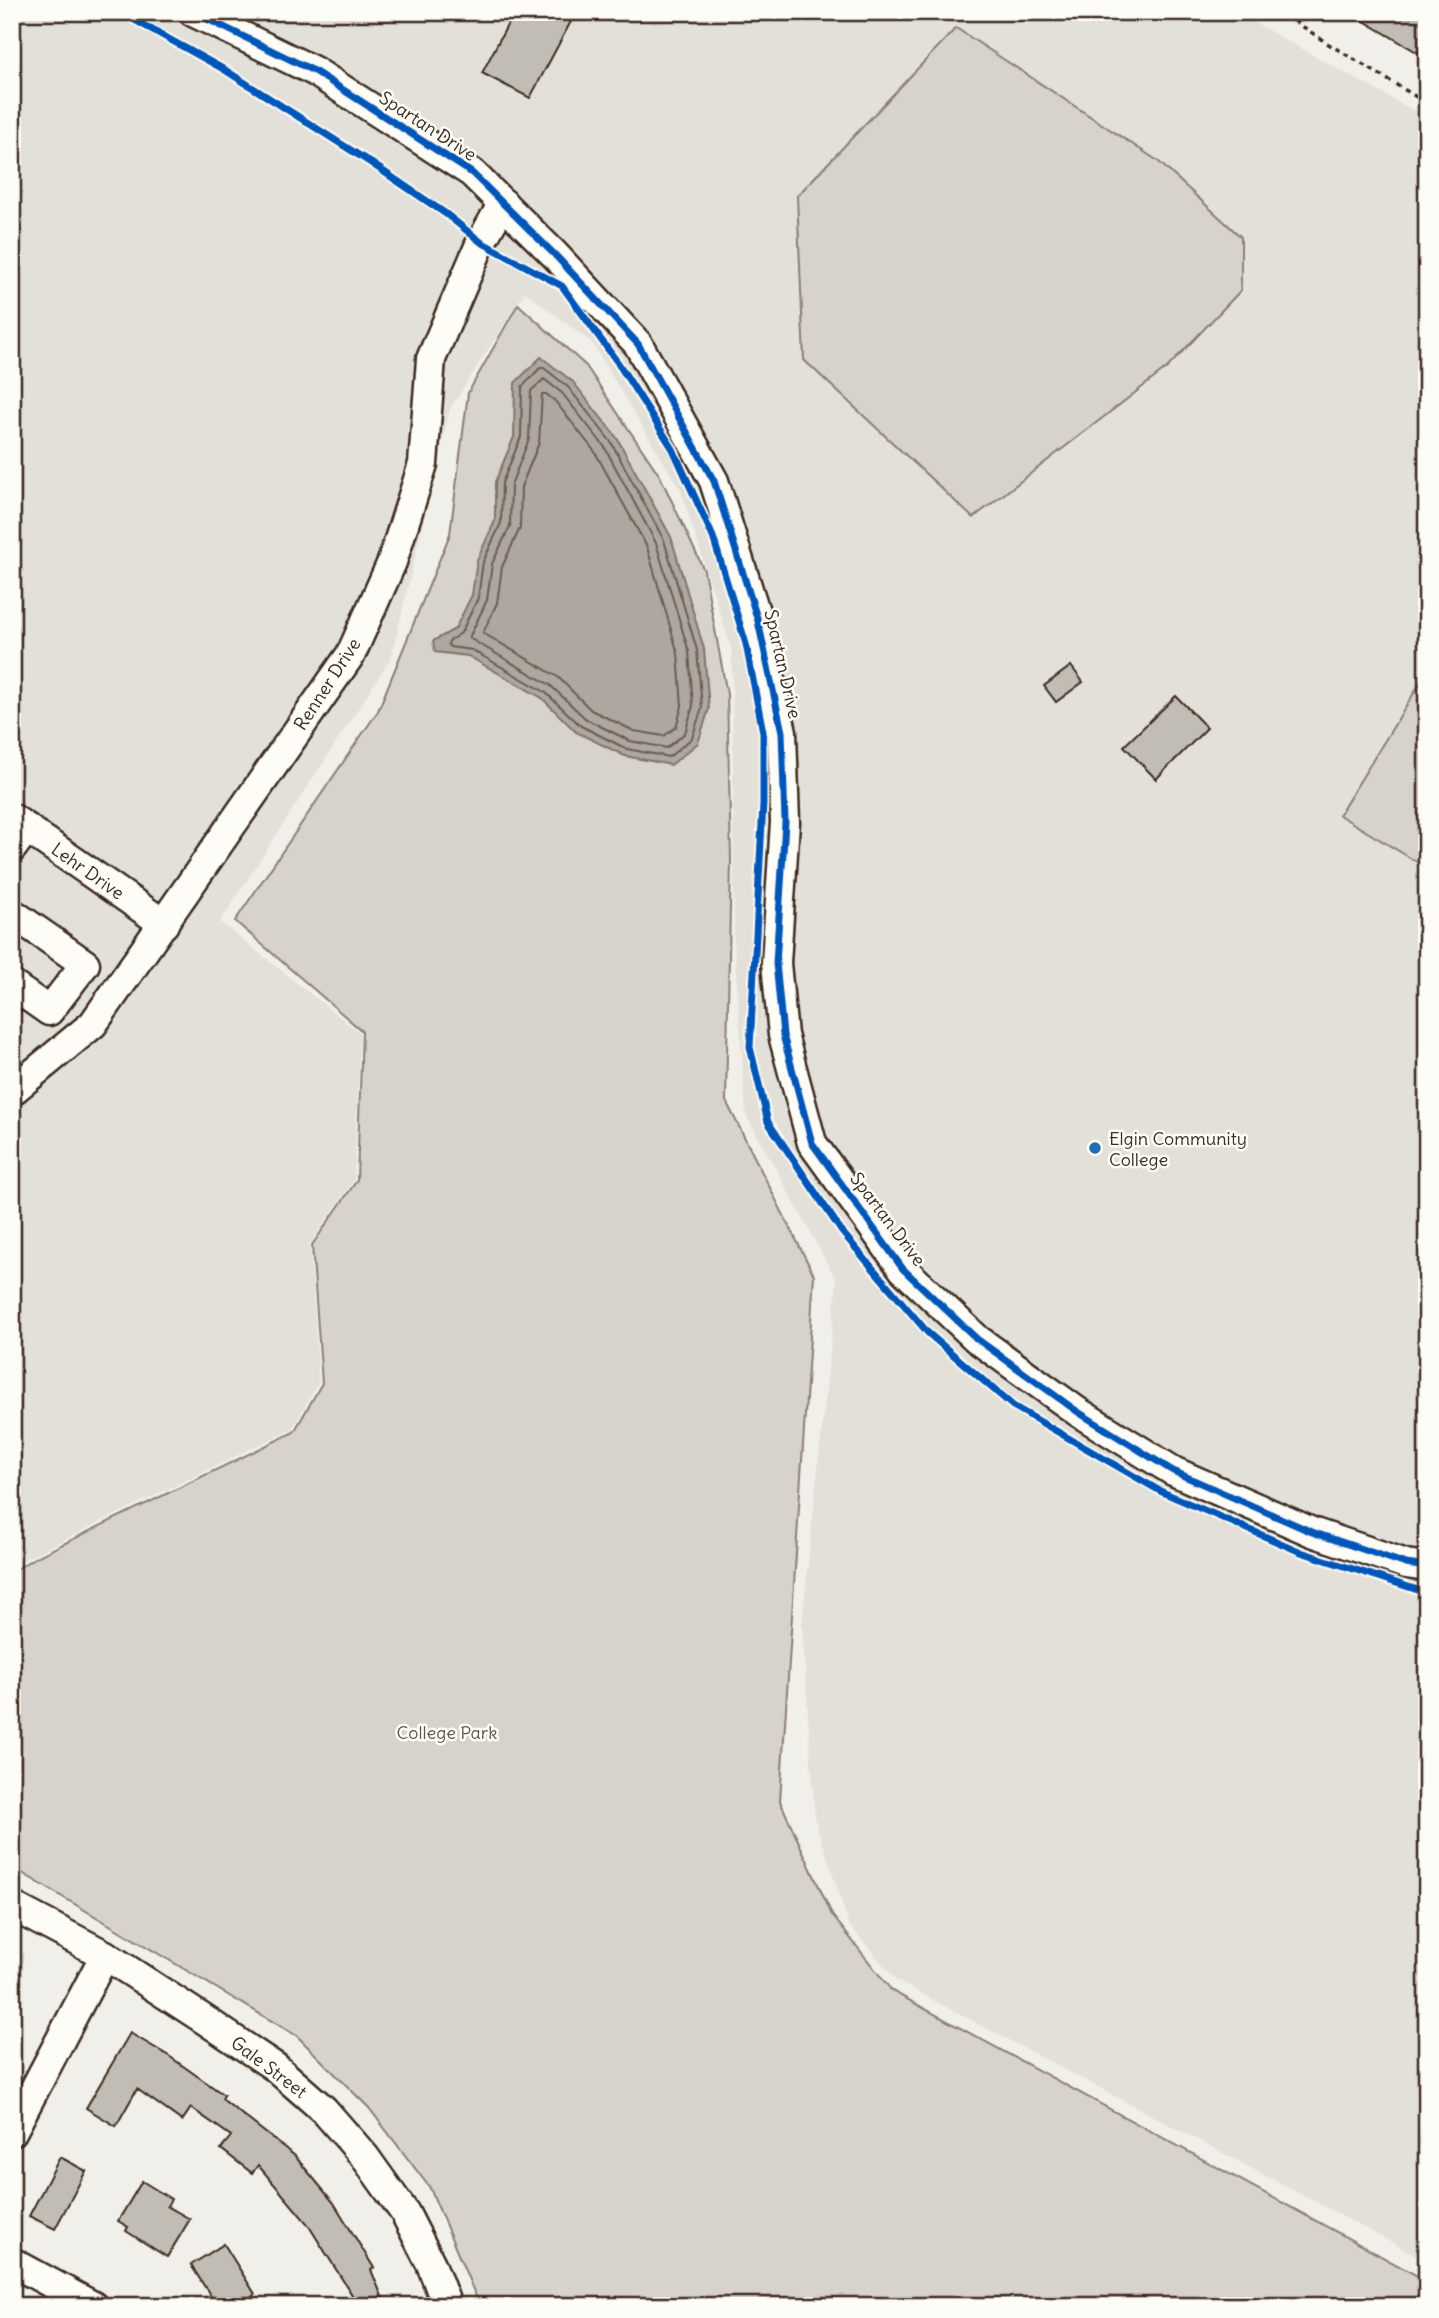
<svg xmlns="http://www.w3.org/2000/svg" width="1439" height="2318" font-family="Delius,sans-serif">
<style>
.built{fill:#e3e0da}
.green{fill:#d7d2cc;stroke:#897e75;stroke-width:2}
.water{fill:#aea69f;stroke:#80746b;stroke-width:2}
.lines{fill:none;stroke-linecap:round;stroke-linejoin:round}
.shore{stroke:#695c52;stroke-width:2}
.building{fill:#c1bcb4;stroke:#3b2a1e;stroke-width:2}
.minor-casing{stroke:#3b2a1e;stroke-width:33}
.path{stroke:#3b2a1e;stroke-width:3.5;stroke-dasharray:5 5;stroke-linecap:butt}
.minor{stroke:#fdfcf7;stroke-width:28}
.cycleway-casing{stroke:#fdfcf7;stroke-width:11}
.cycleway{stroke:#0057b8;stroke-width:7}
.poi-dot{fill:#1f6fb2;stroke:#fdfcf7;stroke-width:2.5}
.labels{text-anchor:middle;dominant-baseline:central;stroke-width:5;stroke-linejoin:round;paint-order:stroke}
.street-label{font-size:18px;fill:#3b2a1e;stroke:#fdfcf7}
.poi-label{font-size:18px;fill:#3b2a1e;stroke:#fdfcf7;text-anchor:start}
.park-label{font-size:18px;fill:#62544a;stroke:#fdfcf7}
</style>
<rect width="100%" height="100%" fill="#f1efea"/>
<filter id="ink" filterUnits="userSpaceOnUse"><feTurbulence type="fractalNoise" baseFrequency=".0143" numOctaves="2"/><feDisplacementMap in="SourceGraphic" scale="14" xChannelSelector="R" yChannelSelector="G"/><feConvolveMatrix kernelMatrix="1 2 1 2 8 2 1 2 1" color-interpolation-filters="sRGB"/></filter>
<g filter="url(#ink)">
<polygon class="built" points="12,12 1235,12 1427,118 1427,2261 897,1981 849,1925 815,1820 802,1623 837,1281 746,1115 734,943 732,651 681,491 592,343 525,292 450,409 391,658 220,922 360,1033 354,1180 310,1244 319,1382 292,1429 12,1565"/>
<g class="green">
<polygon points="956,28 1158,161 1241,237 1241,290 1167,368 973,518 804,360 797,196"/>
<polygon points="518,304 586,366 660,476 704,570 727,694 731,860 726,1101 814,1275 780,1801 832,1915 892,1991 1427,2281 1427,2306 480,2306 430,2188 369,2108 297,2036 12,1867 12,1572 34,1558 294,1432 322,1383 312,1245 357,1180 362,1031 235,921 378,711 450,534 468,393"/>
<polygon points="1427,672 1427,868 1339,815"/>
</g>
<polygon class="water" points="541,357 573,382 617,438 671,537 704,649 709,709 698,743 671,765 625,756 576,732 542,698 468,656 435,652 433,641 455,629 472,595 477,560 495,521 495,482 514,437 515,383"/>
<g class="lines">
<g class="shore">
<polygon points="540,368 544,368 568,387 611,442 664,540 697,650 702,708 692,738 669,757 627,749 581,726 545,692 472,650 450,647 448,644 449,641 461,633 478,598 483,562 501,523 502,483 521,437 522,387"/>
<polygon points="544,379 562,393 604,446 656,543 689,652 693,706 685,733 667,748 630,741 586,719 550,685 469,638 487,600 492,564 510,526 511,485 529,439 531,391"/>
<polygon points="542,394 546,394 555,401 595,452 647,547 678,654 682,706 676,727 664,736 634,731 591,710 558,677 483,633 497,603 502,567 520,528 521,487 539,443"/>
</g>
</g>
<g class="building">
<polygon points="514,12 576,12 530,98 482,73"/>
<polygon points="1349,12 1427,12 1427,58"/>
<polygon points="1071,666 1083,682 1056,702 1044,686"/>
<polygon points="1176,696 1207,728 1156,779 1124,746"/>
<polygon points="130,2033 169,2056 224,2095 222,2099 295,2156 334,2203 374,2268 371,2270 386,2306 359,2306 307,2223 258,2165 252,2173 221,2149 231,2136 191,2108 182,2121 137,2089 116,2126 86,2108"/>
<polygon points="60,2157 86,2171 55,2229 29,2216"/>
<polygon points="142,2181 171,2199 167,2206 190,2219 167,2257 126,2231 128,2227 118,2221"/>
<polygon points="224,2244 255,2294 237,2306 217,2306 191,2265"/>
</g>
<g class="lines">
<defs>
<g id="minor">
<polyline points="193,12 314,71 472,173 555,255 638,344 714,481 758,621 782,732 785,822 776,963 783,1035 812,1143 903,1269 977,1339 1078,1412 1173,1471 1312,1532 1406,1564 1427,1567"/>
<polyline points="12,818 164,924"/>
<polyline points="12,848 27,828"/>
<polyline points="12,913 85,964 49,1011 12,985"/>
<polyline points="12,1091 93,1024 351,654 392,562 423,464 431,359 481,242 503,203"/>
<polyline points="12,1906 105,1955 205,2020 275,2067 324,2110 365,2157 405,2213 431,2264 447,2306"/>
<polyline points="12,2132 105,1955"/>
<polyline points="12,2262 93,2306"/>
</g>
</defs>
<use href="#minor" class="minor-casing"/>
<polyline class="path" points="1276,12 1290,18 1327,43 1420,99 1427,100"/>
<use href="#minor" class="minor"/>
<defs>
<g id="cycleway">
<polyline points="120,12 225,70 371,163 446,214 481,242 562,286 618,363 673,449 713,537 746,644 763,732 763,804 750,1047 768,1122 842,1232 928,1333 1013,1406 1160,1491 1301,1552 1427,1593"/>
<polyline points="193,12 314,71 472,173 555,255 638,344 714,481 758,621 782,732 785,822 776,963 783,1035 812,1143 903,1269 977,1339 1078,1412 1173,1471 1312,1532 1406,1564 1427,1567"/>
</g>
</defs>
<use href="#cycleway" class="cycleway-casing"/>
<use href="#cycleway" class="cycleway"/>
</g>
</g>
<circle class="poi-dot" cx="1095" cy="1148" r="7"/>
<g class="labels">
<g class="street-label">
<text transform="translate(428 126) rotate(33)">Spartan Drive</text>
<text transform="translate(783 664) rotate(77)">Spartan Drive</text>
<text transform="translate(327 684) rotate(-57)">Renner Drive</text>
<text transform="translate(88 871) rotate(35)">Lehr Drive</text>
<text transform="translate(888 1219) rotate(53)">Spartan Drive</text>
<text transform="translate(269 2067) rotate(37)">Gale Street</text>
</g>
<g class="poi-label">
<text x="1109" y="1138">Elgin Community<tspan x="1109" dy="21">College</tspan></text>
</g>
<g class="park-label">
<text x="447" y="1732">College Park</text>
</g>
</g>
<rect width="1439" height="2318" fill="none" stroke="#fdfcf7" stroke-width="42"/>
<rect x="21" y="21" width="1397" height="2276" fill="none" stroke="#3b2a1e" stroke-width="2.5" filter="url(#ink)"/>
</svg>
